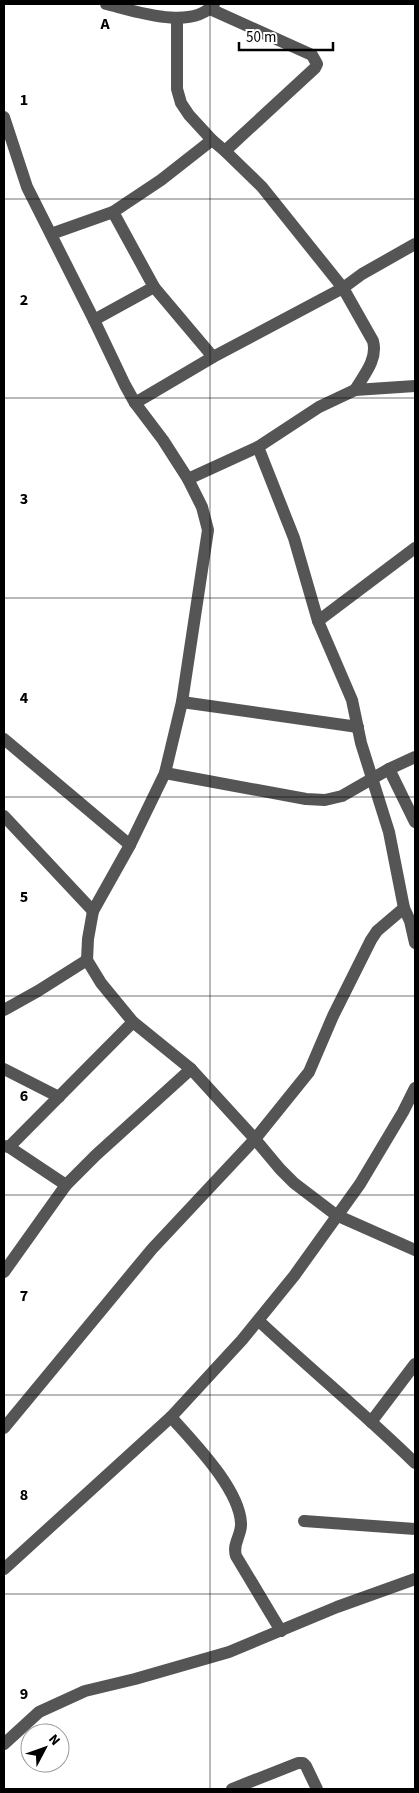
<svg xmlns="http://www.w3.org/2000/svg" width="419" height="1793" font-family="'Source Sans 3',sans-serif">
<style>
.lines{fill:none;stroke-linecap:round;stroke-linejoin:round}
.minor{stroke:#555;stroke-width:12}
.grid{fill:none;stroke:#000;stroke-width:1;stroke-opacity:0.55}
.grid-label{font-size:16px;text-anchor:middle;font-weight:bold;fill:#000;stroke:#fff;stroke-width:4;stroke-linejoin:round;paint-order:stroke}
</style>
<rect width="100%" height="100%" fill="#fff"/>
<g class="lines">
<g class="minor">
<path d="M106 4C135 11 192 31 214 4"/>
<polyline points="210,9 312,55 317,64 315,68 225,151"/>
<polyline points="177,18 177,89 181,103 189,115 212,140 225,151 262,187 343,288 362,274 415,244"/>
<polyline points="4,117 27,187 94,320 125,385 135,403 163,440 188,479 202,507 208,530 182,702 165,773 130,845 93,911 88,939 87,960 101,983 133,1022 191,1069 255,1139 280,1169 294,1183 336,1215 415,1250"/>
<polyline points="113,212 154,287 213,357"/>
<polyline points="51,234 113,212 161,180 212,140"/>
<polyline points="94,320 154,287"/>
<path d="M135 403 213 357 343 288 373 341C378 359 364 375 355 390"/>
<polyline points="258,447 294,538 318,621 352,700 361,743 389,832 404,908 410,921 415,943"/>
<polyline points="188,479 258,447 319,407 355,390 415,386"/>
<polyline points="318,621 415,548"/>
<polyline points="182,702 358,727"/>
<polyline points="4,739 130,845"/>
<polyline points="389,769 415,822"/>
<polyline points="165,773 306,799 325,800 342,796 389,769 415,757"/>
<polyline points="4,816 93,911"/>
<polyline points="4,1010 38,991 87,960"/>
<polyline points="4,1069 59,1097"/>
<polyline points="4,1146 9,1147 66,1185"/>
<polyline points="9,1147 133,1022"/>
<polyline points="4,1272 66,1185 96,1155 191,1069"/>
<path d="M259 1321C310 1369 365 1414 415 1463"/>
<path d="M171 1417C193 1442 239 1488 241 1523 242 1535 232 1543 236 1556L281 1631"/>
<polyline points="371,1422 415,1364"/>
<polyline points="4,1428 152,1249 255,1139 309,1072 333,1016 371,940 377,931 404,908"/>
<polyline points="304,1521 415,1529"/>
<polyline points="4,1569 171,1417 242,1340 294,1276 360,1184 403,1112 415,1088"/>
<polyline points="4,1744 39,1712 85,1691 135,1679 229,1652 337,1607 415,1579"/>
<polyline points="232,1789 298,1763 303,1763 306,1766 317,1789"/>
</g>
</g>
<path class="grid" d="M210 4V1789M4 199H415M4 398H415M4 598H415M4 797H415M4 996H415M4 1195H415M4 1395H415M4 1594H415"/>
<g class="grid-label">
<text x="105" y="29">A</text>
<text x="24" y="105">1</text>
<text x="24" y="305">2</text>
<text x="24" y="504">3</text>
<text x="24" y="703">4</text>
<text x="24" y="902">5</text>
<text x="24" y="1101">6</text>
<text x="24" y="1301">7</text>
<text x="24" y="1500">8</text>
<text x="24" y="1699">9</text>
</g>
<rect width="419" height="1793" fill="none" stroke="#000000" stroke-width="10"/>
<g transform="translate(45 1748) rotate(49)"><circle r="24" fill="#ffffff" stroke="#999999"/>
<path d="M0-4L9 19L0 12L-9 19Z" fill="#000000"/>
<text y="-8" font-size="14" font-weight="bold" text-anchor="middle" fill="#000000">N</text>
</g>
<path d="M239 42v8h94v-8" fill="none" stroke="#000000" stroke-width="2.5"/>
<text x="246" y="42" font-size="15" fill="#000000" stroke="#ffffff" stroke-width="4" paint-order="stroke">50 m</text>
</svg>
